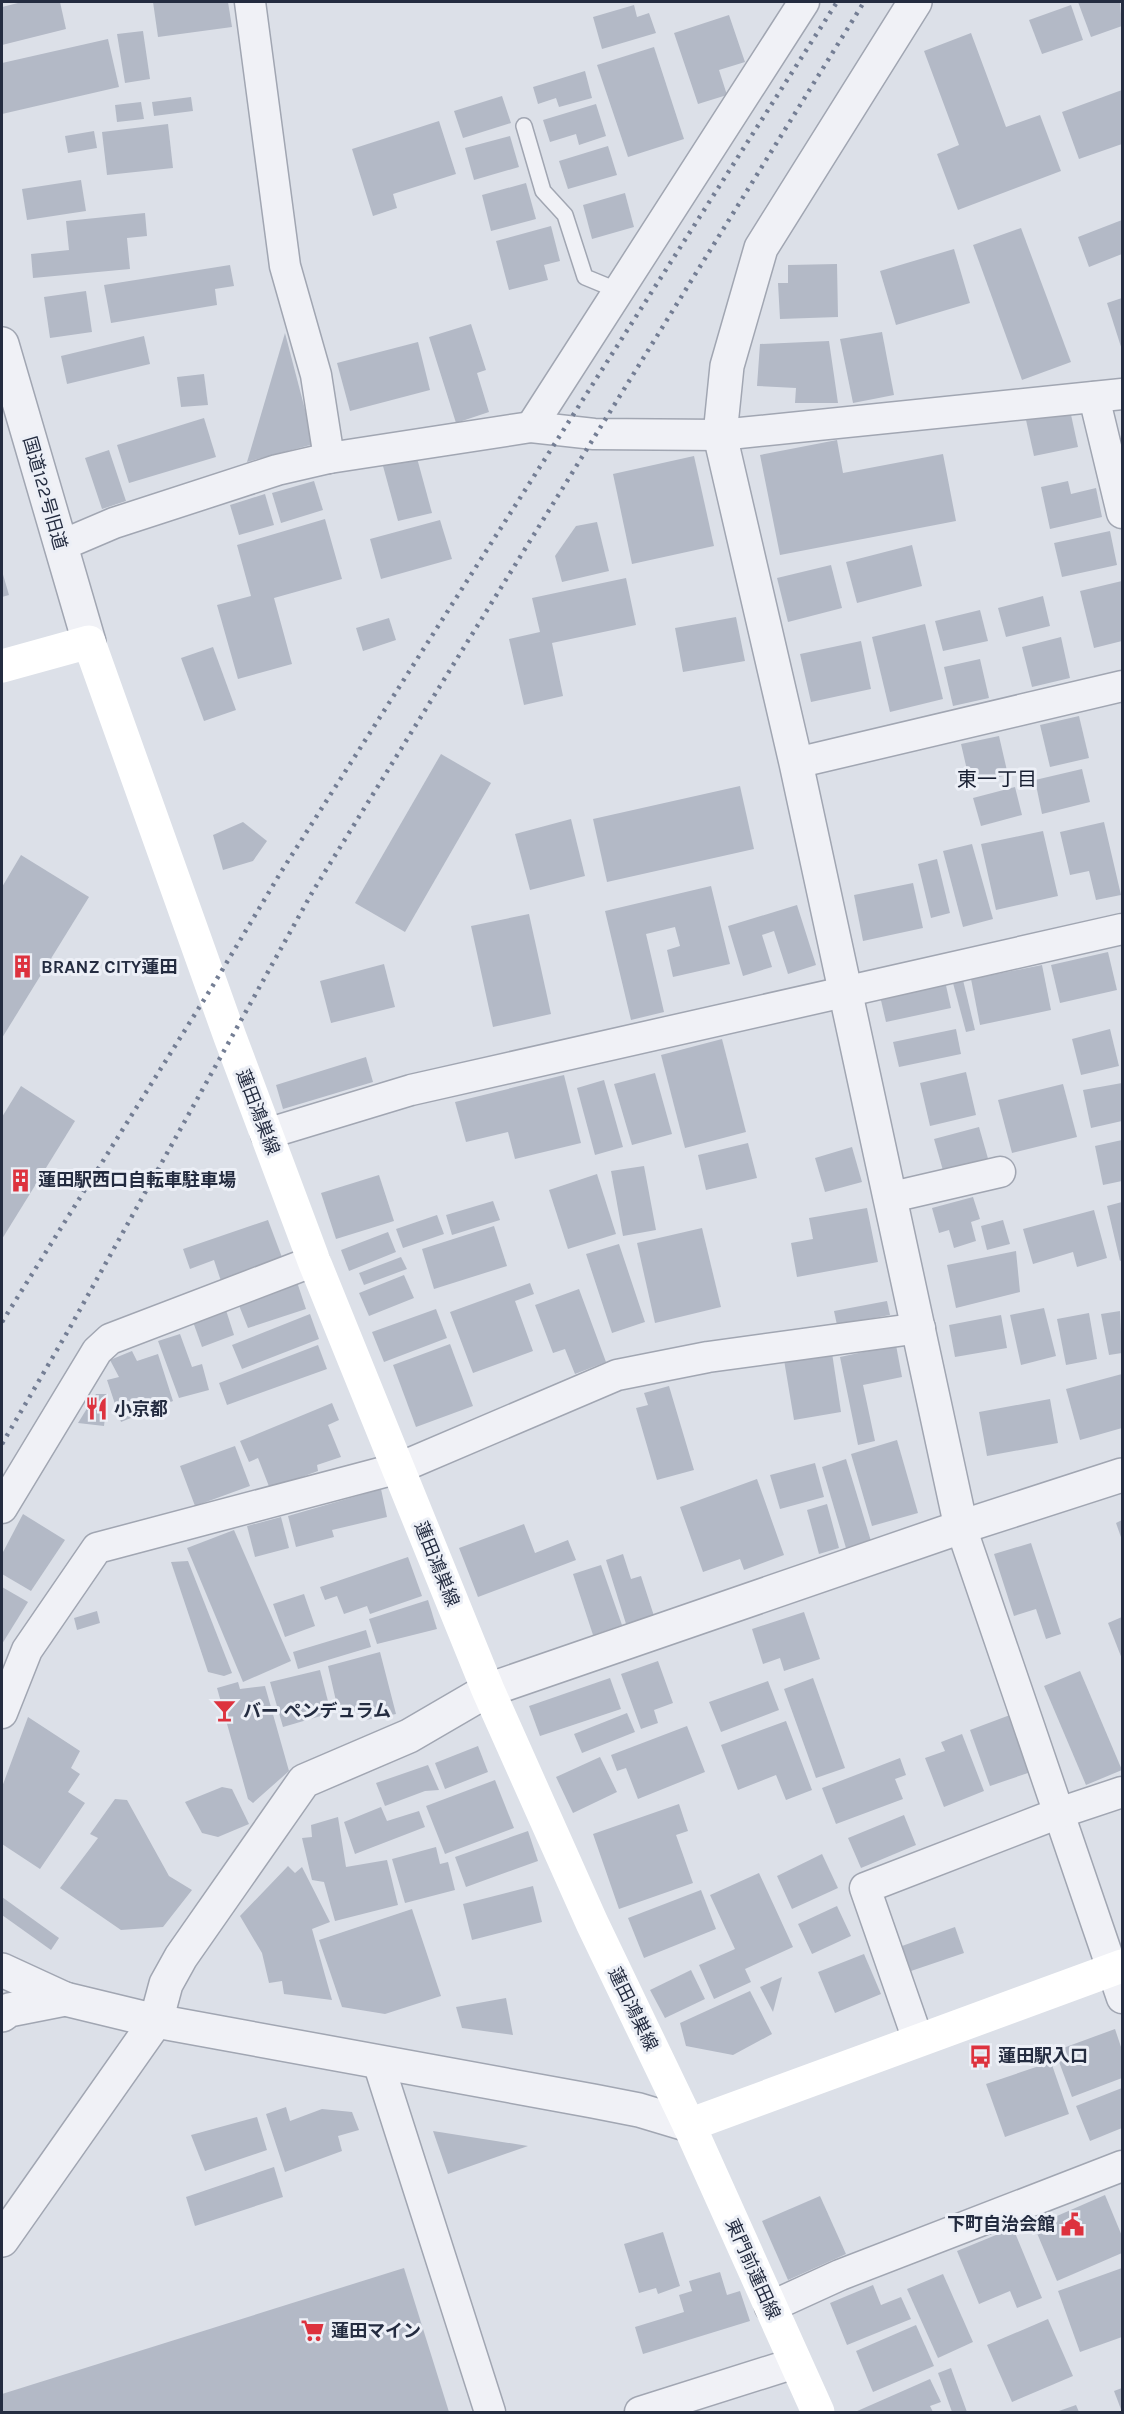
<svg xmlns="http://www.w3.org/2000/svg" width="1124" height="2414" font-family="Karla,'Noto Sans JP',sans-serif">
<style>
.building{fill:#b3b9c6}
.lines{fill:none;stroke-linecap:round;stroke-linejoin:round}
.service-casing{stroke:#a1a6b2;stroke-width:18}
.minor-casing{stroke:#a1a6b2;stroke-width:33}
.tertiary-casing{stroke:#a1a6b2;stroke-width:36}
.service{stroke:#f0f1f6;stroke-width:15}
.minor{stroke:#f0f1f6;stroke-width:30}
.tertiary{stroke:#f0f1f6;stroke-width:33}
.secondary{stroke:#fff;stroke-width:33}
.rail{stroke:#747e94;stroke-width:4.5;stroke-dasharray:3 6;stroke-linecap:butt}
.labels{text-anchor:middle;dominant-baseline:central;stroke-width:6;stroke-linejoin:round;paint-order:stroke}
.street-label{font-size:18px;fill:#242c40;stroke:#eceff6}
.poi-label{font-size:18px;font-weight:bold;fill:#242c40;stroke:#eceff6;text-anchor:start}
.neighbourhood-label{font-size:20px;fill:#171e31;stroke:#eceff6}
</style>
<rect width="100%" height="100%" fill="#dce0e8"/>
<g class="building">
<polygon points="22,2 60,2 66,29 2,45 2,7"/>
<polygon points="153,2 228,2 232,27 158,37"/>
<polygon points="1078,2 1120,2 1122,26 1091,37"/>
<polygon points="634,5 637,17 649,13 656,33 602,49 593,17"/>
<polygon points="1071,5 1083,40 1042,54 1029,20"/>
<polygon points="729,15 745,62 719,70 727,95 698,104 674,33"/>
<polygon points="143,31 150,79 125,83 117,34"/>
<polygon points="971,33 1006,127 1040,115 1061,171 958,210 937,154 959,145 924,51"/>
<polygon points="108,39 119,87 2,114 2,63"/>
<polygon points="654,47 684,139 628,157 597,65"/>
<polygon points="585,71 592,98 559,107 556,98 538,104 533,87"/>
<polygon points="1122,90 1122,144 1079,159 1062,112"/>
<polygon points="502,96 511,123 463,138 454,111"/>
<polygon points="191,97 193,111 154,116 152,102"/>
<polygon points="141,102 144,119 117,122 115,105"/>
<polygon points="596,104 606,136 579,145 576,134 550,142 543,120"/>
<polygon points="439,121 456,174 393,194 397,208 373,216 352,149"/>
<polygon points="168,124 173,168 107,175 102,132"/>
<polygon points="94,131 97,148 68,153 65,136"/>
<polygon points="510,136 519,167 474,180 465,148"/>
<polygon points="608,146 617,175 568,189 559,161"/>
<polygon points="81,180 86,211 27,220 22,189"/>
<polygon points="526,183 536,219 491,231 482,195"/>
<polygon points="625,193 634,227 592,239 583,205"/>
<polygon points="145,213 147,236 127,238 130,269 33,278 31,254 69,250 66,221"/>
<polygon points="1122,220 1122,254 1089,267 1078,237"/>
<polygon points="551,226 560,261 544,265 548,280 509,290 496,241"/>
<polygon points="1021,228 1071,362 1022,380 973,245"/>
<polygon points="954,249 970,303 896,325 880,271"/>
<polygon points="837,264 838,317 780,319 778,283 788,283 788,265"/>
<polygon points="230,265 234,286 215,289 217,305 111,323 104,285"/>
<polygon points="86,291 92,332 50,338 44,297"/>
<polygon points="1122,298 1122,350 1107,303"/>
<polygon points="471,324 486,370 477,373 489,412 456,423 429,337"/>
<polygon points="882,332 894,395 853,403 840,339"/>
<polygon points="285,333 314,444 247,462"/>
<polygon points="144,336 150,364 67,384 61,356"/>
<polygon points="829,341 838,403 795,403 796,388 757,386 760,344"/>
<polygon points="418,342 430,390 350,411 337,363"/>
<polygon points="204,374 208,405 181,407 177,377"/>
<polygon points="1070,410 1078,447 1034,456 1026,420"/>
<polygon points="204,418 216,457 129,483 117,445"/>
<polygon points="837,440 843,473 943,454 956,521 780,555 760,455"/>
<polygon points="109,450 126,501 102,509 85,458"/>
<polygon points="694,456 714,546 632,564 613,474"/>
<polygon points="417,458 432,513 398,521 383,466"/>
<polygon points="314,481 323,510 281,523 272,493"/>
<polygon points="1068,481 1071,494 1096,488 1102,517 1050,529 1041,487"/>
<polygon points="265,494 274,525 239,535 230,505"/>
<polygon points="325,519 342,579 274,598 292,664 238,679 217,605 251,596 237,545"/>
<polygon points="440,520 452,559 381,579 370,539"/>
<polygon points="597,522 609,571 562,582 555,556 576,526"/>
<polygon points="1110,531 1117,565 1062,577 1054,543"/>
<polygon points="912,545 922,586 857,603 846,562"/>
<polygon points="831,565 842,608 788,622 777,578"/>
<polygon points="2,571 9,595 2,597"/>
<polygon points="626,578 636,625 552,643 563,696 524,705 509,639 540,632 532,598"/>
<polygon points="1122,581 1122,641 1094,648 1080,591"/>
<polygon points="1043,596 1050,626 1006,637 998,608"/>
<polygon points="980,610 988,641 943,651 935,621"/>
<polygon points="736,617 745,661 683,672 675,628"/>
<polygon points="389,618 396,640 363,651 356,628"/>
<polygon points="925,624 943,699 890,712 872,637"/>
<polygon points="1061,637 1070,678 1032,687 1022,647"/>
<polygon points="861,641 871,689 811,702 800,654"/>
<polygon points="213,647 236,710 204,721 181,658"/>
<polygon points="980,659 989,698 953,706 944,667"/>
<polygon points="1079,716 1089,758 1050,767 1040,725"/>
<polygon points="999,736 1008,775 970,783 961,744"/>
<polygon points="441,754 491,783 405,932 355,903"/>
<polygon points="1082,769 1090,802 1042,814 1035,780"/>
<polygon points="740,786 754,849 607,882 593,819"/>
<polygon points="1015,787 1022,815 981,826 973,798"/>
<polygon points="571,819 585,876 530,890 515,834"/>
<polygon points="243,822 267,841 253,861 223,870 213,835"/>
<polygon points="1104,822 1121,895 1096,900 1089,871 1070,875 1060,832"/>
<polygon points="1043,831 1058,896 996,910 981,844"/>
<polygon points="972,844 993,919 963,927 943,851"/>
<polygon points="21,855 89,897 2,1038 2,887"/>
<polygon points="937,859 950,913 931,918 918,864"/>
<polygon points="913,883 923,928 863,941 854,895"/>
<polygon points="711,886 730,964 673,977 667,950 680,946 675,927 646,934 664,1012 631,1020 605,911"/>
<polygon points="797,905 816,965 788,974 774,931 762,935 772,967 743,976 728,926"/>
<polygon points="529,914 551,1014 493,1027 471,926"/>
<polygon points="1108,952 1117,990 1060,1003 1051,965"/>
<polygon points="384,964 395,1007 331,1023 320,981"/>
<polygon points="1042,965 1051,1010 980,1025 971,979"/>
<polygon points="963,980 975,1030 966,1032 953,983"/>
<polygon points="945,981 951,1008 886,1022 880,996"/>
<polygon points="956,1029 961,1054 899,1067 893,1042"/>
<polygon points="1110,1029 1119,1066 1081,1075 1072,1039"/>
<polygon points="722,1039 746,1132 685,1148 661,1055"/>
<polygon points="366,1057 373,1082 283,1109 276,1085"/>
<polygon points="966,1072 976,1115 930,1126 920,1083"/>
<polygon points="655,1073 672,1134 632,1145 614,1084"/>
<polygon points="564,1075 581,1143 515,1159 508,1132 466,1142 455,1102"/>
<polygon points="604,1080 623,1147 595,1155 577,1088"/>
<polygon points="1122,1083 1122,1121 1091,1128 1083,1090"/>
<polygon points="1063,1084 1077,1137 1012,1153 998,1100"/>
<polygon points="21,1086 75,1121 2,1239 2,1117"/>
<polygon points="979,1127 989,1162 944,1174 934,1139"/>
<polygon points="1122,1140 1122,1181 1103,1185 1095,1146"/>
<polygon points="748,1143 757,1178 706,1190 698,1155"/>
<polygon points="852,1147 862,1182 825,1192 815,1158"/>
<polygon points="644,1166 656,1230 623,1236 611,1171"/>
<polygon points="597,1174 616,1234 568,1249 549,1190"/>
<polygon points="379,1175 394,1221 336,1239 321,1193"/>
<polygon points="973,1197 980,1219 971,1222 976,1241 954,1248 949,1230 939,1233 932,1208"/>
<polygon points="493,1201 500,1220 452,1235 446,1215"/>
<polygon points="1122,1202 1122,1260 1120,1261 1107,1206"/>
<polygon points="867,1208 878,1262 797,1277 791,1243 813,1239 809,1218"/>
<polygon points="1094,1210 1107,1258 1077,1267 1073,1252 1033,1264 1023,1229"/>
<polygon points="437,1215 444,1234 403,1248 396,1229"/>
<polygon points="268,1220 283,1260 222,1284 214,1260 190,1269 183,1249"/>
<polygon points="1003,1220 1010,1244 987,1250 981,1226"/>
<polygon points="494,1226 507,1266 434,1289 422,1249"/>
<polygon points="702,1228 721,1307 655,1323 637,1243"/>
<polygon points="388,1232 396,1252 349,1271 341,1250"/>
<polygon points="619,1244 645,1322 612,1333 586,1254"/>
<polygon points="1016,1251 1020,1292 956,1308 947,1265"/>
<polygon points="401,1257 407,1269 364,1285 359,1273"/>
<polygon points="404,1275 414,1298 369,1316 359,1293"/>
<polygon points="296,1279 306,1309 248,1328 238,1303"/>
<polygon points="530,1283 534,1294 515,1301 533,1351 473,1373 450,1312"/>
<polygon points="579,1289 606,1362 575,1374 565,1349 553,1353 535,1305"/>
<polygon points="887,1301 890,1315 837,1325 834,1311"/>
<polygon points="225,1307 234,1335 202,1347 192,1319"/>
<polygon points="1044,1308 1056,1356 1021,1365 1010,1315"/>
<polygon points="436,1309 447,1338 384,1362 372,1332"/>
<polygon points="1120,1311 1122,1353 1109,1355 1101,1314"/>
<polygon points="1089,1313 1097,1359 1066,1365 1057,1319"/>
<polygon points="310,1314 319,1339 242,1369 232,1345"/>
<polygon points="1001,1315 1007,1348 955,1357 949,1325"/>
<polygon points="180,1334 192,1367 202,1364 209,1390 179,1398 158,1341"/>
<polygon points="450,1344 473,1406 416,1427 393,1365"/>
<polygon points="318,1345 327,1369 227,1405 219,1383"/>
<polygon points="896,1345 902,1377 863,1385 875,1441 858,1445 840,1357"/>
<polygon points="132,1351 137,1361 158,1354 173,1401 121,1422 107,1380 119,1377 110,1360"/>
<polygon points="832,1353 841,1412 794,1420 784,1360"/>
<polygon points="1122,1374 1122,1428 1080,1440 1066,1389"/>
<polygon points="669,1386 694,1470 657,1480 636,1408 648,1405 644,1393"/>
<polygon points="96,1394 108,1394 104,1426 78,1423"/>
<polygon points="1050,1399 1058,1443 987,1456 979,1412"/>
<polygon points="332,1403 339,1420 328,1425 341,1457 317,1465 318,1471 270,1489 258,1458 249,1462 240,1441"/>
<polygon points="897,1440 918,1513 872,1526 851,1454"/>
<polygon points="235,1446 250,1486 195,1506 180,1466"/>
<polygon points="846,1459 871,1541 846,1548 822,1467"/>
<polygon points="815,1463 824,1497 780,1509 770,1475"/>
<polygon points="757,1479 784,1555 744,1570 740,1559 703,1572 680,1507"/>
<polygon points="381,1489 387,1517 332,1530 334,1537 296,1547 288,1516"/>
<polygon points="827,1504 839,1548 819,1554 807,1510"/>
<polygon points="23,1514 65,1540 31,1591 2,1574 2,1554"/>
<polygon points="281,1517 289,1548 255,1557 247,1526"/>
<polygon points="1122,1520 1122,1540 1116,1523"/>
<polygon points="524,1524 535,1553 568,1540 576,1560 478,1597 459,1548"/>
<polygon points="234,1530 291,1661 243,1682 187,1548"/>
<polygon points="1031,1543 1061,1634 1046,1639 1036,1609 1014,1616 994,1554"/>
<polygon points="623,1554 631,1579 641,1576 655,1619 627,1627 606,1560"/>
<polygon points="408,1557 422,1596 370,1614 367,1606 344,1614 337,1596 325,1600 320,1587"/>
<polygon points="188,1561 232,1673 224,1676 208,1672 171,1562"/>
<polygon points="601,1565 622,1625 593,1635 573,1574"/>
<polygon points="2,1587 28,1602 2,1644"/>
<polygon points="304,1594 315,1626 285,1637 273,1604"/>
<polygon points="428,1600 437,1629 377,1644 369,1619"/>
<polygon points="97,1611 100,1623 77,1630 74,1618"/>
<polygon points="804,1612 820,1659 784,1671 780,1658 763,1664 752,1629"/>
<polygon points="1122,1617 1122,1659 1108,1623"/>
<polygon points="366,1630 371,1647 298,1669 293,1652"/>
<polygon points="380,1652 396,1714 366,1720 362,1709 339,1714 328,1666"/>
<polygon points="658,1661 673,1703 654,1710 658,1723 641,1729 621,1674"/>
<polygon points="320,1670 331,1713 283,1727 270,1682"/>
<polygon points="1080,1671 1122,1770 1086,1785 1044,1686"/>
<polygon points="610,1678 621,1709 540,1736 529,1706"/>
<polygon points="813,1678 845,1768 816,1778 784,1689"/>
<polygon points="768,1681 779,1710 721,1732 709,1702"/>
<polygon points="238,1682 240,1689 265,1686 289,1771 253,1803 248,1799 217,1688"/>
<polygon points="627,1713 635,1732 582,1753 574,1734"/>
<polygon points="1010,1715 1031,1772 990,1786 970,1730"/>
<polygon points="28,1717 80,1751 71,1768 80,1774 68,1792 85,1803 40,1869 2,1844 2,1787"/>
<polygon points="786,1721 812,1790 786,1800 776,1775 738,1790 721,1745"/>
<polygon points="687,1726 705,1772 638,1799 626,1768 617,1771 611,1755"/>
<polygon points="962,1734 984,1791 944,1807 925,1758 945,1751 941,1742"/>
<polygon points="478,1746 488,1772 445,1789 435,1763"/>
<polygon points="600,1757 617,1792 573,1813 556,1777"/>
<polygon points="900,1758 906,1775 895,1779 903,1799 836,1824 822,1788"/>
<polygon points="428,1765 439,1790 425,1791 385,1806 376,1783"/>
<polygon points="495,1780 514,1828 445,1854 426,1806"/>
<polygon points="222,1787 232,1789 249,1824 218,1837 202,1833 185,1802"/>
<polygon points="115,1799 127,1800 169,1876 192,1890 163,1927 121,1930 60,1888 98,1838 90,1834"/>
<polygon points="679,1804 688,1831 676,1835 693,1883 619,1909 593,1834"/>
<polygon points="381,1807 387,1821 419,1811 425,1827 355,1854 344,1822"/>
<polygon points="904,1815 916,1845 861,1868 848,1838"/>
<polygon points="338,1817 346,1867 387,1860 398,1905 335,1921 324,1882 312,1880 302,1838 312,1837 311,1825"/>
<polygon points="528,1831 538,1861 466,1887 455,1857"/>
<polygon points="436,1847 440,1864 448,1862 455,1890 405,1903 392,1859"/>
<polygon points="822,1854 838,1888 792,1909 777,1876"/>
<polygon points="288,1866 295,1873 302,1867 330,1922 312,1929 332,2000 284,1994 282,1981 269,1983 262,1953 240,1916"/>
<polygon points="759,1873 793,1947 745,1969 751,1982 714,1999 699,1965 735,1949 710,1895"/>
<polygon points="533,1886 542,1922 472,1940 463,1904"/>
<polygon points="701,1890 716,1929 644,1958 628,1918"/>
<polygon points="2,1897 59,1938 51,1950 2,1915"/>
<polygon points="837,1906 851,1936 812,1954 798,1924"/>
<polygon points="412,1909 441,1996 385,2014 342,2007 319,1940"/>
<polygon points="955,1927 964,1953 911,1971 902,1946"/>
<polygon points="864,1954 881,1994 835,2013 818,1972"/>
<polygon points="691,1970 705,1999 665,2018 650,1990"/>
<polygon points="782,1977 773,2012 760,1987"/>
<polygon points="750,1991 772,2034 733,2055 686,2046 680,2023"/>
<polygon points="506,1998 513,2035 462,2028 456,2007"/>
<polygon points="1115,2029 1122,2050 1122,2078 1072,2097 1055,2051"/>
<polygon points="1051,2062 1069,2114 1005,2137 986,2084"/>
<polygon points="1122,2088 1122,2128 1090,2141 1076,2106"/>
<polygon points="286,2107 290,2121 322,2109 352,2112 359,2130 338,2136 342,2151 285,2172 266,2114"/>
<polygon points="257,2117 267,2150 205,2171 191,2135"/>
<polygon points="433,2131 528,2146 448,2174"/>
<polygon points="274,2167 283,2197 195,2226 186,2197"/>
<polygon points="1105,2195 1122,2236 1122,2253 1057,2281 1034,2226"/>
<polygon points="820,2196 846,2254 788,2280 762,2221"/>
<polygon points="1013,2228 1042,2298 1017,2308 1010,2291 979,2304 957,2251"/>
<polygon points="663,2232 680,2286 658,2294 656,2288 639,2293 624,2244"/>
<polygon points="404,2268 449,2412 2,2412 2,2394"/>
<polygon points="1122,2268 1122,2337 1080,2352 1058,2291"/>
<polygon points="720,2272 727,2295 740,2291 750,2321 643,2354 635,2327 684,2312 679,2295 692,2291 689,2281"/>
<polygon points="943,2274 973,2342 938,2358 907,2289"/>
<polygon points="873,2285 881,2305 901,2297 911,2319 847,2345 830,2303"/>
<polygon points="1048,2319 1073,2376 1012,2402 987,2345"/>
<polygon points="916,2325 934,2366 873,2392 856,2351"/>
<polygon points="951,2368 967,2412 952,2412 938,2373"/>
<polygon points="930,2379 941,2402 930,2406 933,2412 855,2412"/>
<polygon points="1122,2388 1122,2412 1114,2391"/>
<polygon points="1076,2405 1079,2412 1056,2412"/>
</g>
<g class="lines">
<defs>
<polyline id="service" points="524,126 543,191 565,215 585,277 619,291"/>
<g id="minor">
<polyline points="250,2 285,266 316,375 329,458"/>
<polyline points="1094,397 1122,513"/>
<polyline points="531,427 804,2"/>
<polyline points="60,546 114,523 277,470 329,458 531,427 594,434 720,435 1122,394"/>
<polyline points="796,763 1122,686"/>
<polyline points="266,1134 411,1090 1122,929"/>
<polyline points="892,1197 1000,1172"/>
<polyline points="2,1508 97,1351 110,1339 314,1261"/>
<polyline points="961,1527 1122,1998"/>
<polyline points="2,1713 27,1650 97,1548 399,1468 617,1375 708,1357 920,1328"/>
<polyline points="918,2040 865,1888 1059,1813 1122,1792"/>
<polyline points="378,2062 490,2412"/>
<polyline points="770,2307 840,2275 1122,2166"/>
<polyline points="640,2412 795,2363"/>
</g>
<g id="tertiary">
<polyline points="915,2 761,248 727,366 720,435 796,763 961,1527"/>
<polyline points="2,344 89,642"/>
<polyline points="2,1970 65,1999 156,2021 593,2101 639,2110 689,2125"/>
<polyline points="2,2015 9,2010 65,1999"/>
<polyline points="2,2240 156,2021 166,1984 181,1957 304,1781 409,1736 488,1690 961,1527 1122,1475"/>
</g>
</defs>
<use href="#service" class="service-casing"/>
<use href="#minor" class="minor-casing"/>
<use href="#tertiary" class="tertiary-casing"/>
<use href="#service" class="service"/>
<use href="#minor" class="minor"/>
<use href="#tertiary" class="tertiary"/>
<g class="secondary">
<polyline points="2,666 89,642 230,1037 314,1261 488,1690 592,1923 689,2125 818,2412"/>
<polyline points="689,2125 1122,1966"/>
</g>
<g class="rail">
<polyline points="2,1322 212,987 281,872 837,2"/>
<polyline points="2,1444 68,1331 313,891 864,2"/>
</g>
</g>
<defs>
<symbol id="building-bare" viewBox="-9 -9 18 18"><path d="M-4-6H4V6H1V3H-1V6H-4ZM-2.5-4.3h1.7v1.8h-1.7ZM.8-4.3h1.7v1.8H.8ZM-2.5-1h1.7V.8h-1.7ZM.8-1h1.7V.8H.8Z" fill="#dd323e" stroke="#eceff6" stroke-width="2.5" paint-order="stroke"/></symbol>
<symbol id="restaurant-bare" viewBox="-9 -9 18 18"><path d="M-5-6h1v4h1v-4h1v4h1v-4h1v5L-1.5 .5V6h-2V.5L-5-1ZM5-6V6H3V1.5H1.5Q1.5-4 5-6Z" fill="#dd323e" stroke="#eceff6" stroke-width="2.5" paint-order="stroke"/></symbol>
<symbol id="bar-bare" viewBox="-9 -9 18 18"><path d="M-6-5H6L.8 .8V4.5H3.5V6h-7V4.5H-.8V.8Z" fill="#dd323e" stroke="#eceff6" stroke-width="2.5" paint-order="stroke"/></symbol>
<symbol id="bus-bare" viewBox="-9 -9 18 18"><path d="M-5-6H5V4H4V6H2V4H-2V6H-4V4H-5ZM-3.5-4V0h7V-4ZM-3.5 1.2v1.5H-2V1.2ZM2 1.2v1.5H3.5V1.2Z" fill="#dd323e" stroke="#eceff6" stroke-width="2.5" paint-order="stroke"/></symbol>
<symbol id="civic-bare" viewBox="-9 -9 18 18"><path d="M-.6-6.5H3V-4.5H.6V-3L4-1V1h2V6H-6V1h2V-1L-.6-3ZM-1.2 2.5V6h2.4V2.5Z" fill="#dd323e" stroke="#eceff6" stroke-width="2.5" paint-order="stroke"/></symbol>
<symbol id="supermarket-bare" viewBox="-9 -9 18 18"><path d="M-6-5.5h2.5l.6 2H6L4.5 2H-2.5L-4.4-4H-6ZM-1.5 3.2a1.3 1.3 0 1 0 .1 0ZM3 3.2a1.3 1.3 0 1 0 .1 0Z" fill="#dd323e" stroke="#eceff6" stroke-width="2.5" paint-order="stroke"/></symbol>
</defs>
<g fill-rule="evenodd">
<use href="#building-bare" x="6" y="950" width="33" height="33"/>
<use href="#building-bare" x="4" y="1164" width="33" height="33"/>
<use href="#restaurant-bare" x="80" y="1392" width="33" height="33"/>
<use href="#bar-bare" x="208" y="1694" width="33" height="33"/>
<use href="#bus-bare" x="964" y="2040" width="33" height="33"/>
<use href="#civic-bare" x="1056" y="2208" width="33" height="33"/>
<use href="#supermarket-bare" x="296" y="2314" width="33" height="33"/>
</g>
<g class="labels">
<g class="street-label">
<text transform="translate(45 493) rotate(74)">国道122号旧道</text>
<text transform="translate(258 1112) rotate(69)">蓮田鴻巣線</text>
<text transform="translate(437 1564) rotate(68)">蓮田鴻巣線</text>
<text transform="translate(633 2009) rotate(64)">蓮田鴻巣線</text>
<text transform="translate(753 2269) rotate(66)">東門前蓮田線</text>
</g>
<g class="poi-label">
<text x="41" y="967">BRANZ CITY蓮田</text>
<text x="38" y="1180">蓮田駅西口自転車駐車場</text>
<text x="114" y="1409">小京都</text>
<text x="243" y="1711">バー ペンデュラム</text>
<text x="998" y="2056">蓮田駅入口</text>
<text x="1055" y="2224" text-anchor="end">下町自治会館</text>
<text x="331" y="2331">蓮田マイン</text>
</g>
<g class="neighbourhood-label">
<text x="997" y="779">東一丁目</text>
</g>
</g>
<rect width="1124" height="2414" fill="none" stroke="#242c40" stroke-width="6"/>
</svg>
